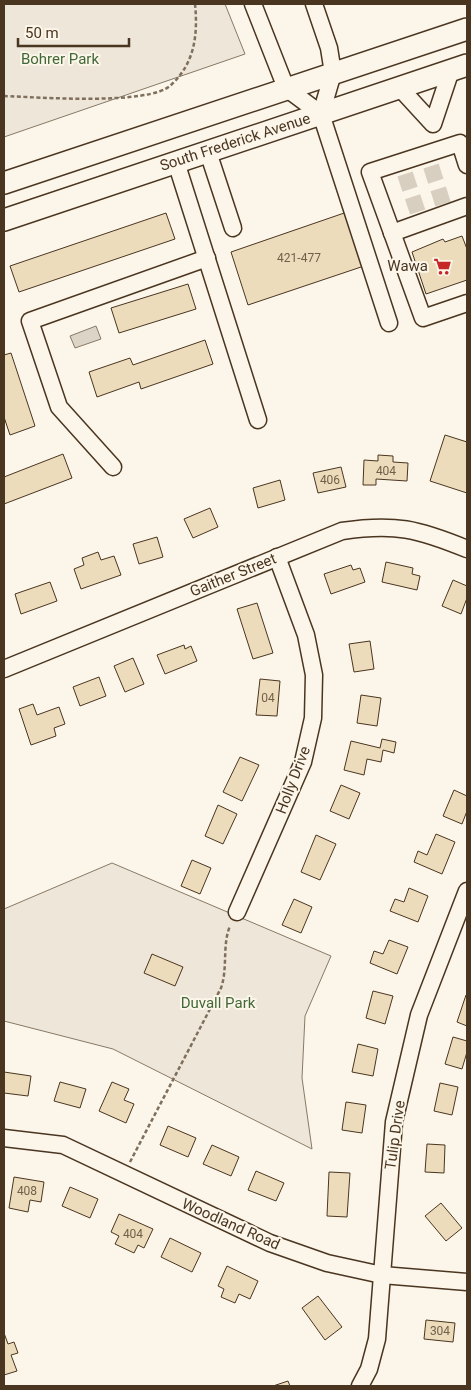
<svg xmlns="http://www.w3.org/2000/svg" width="471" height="1390" font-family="Roboto,sans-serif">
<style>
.green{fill:#ede6d9;stroke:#887966}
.water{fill:#dcd4c6;stroke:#887966}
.building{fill:#ecdcbc;stroke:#4a3520}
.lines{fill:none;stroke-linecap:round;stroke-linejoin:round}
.minor-tunnel{stroke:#d8cfc1;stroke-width:16;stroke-dasharray:16 8;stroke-linecap:butt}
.minor-casing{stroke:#4a3520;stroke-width:19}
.major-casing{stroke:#4a3520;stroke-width:24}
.path{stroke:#7f6f5c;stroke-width:2.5;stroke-dasharray:4 2.5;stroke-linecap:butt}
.minor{stroke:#fbf6e9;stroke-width:16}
.major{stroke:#fbf6e9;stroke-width:21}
.labels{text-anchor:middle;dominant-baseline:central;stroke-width:4;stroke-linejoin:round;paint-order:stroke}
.number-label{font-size:12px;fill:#725f47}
.park-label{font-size:15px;fill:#436837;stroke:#fbf6e9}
.street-label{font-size:15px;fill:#4a3520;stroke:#fbf6e9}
.poi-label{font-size:15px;fill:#4a3520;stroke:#fbf6e9;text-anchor:end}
</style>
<rect width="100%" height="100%" fill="#fbf6e9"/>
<g class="green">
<polygon points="4,4 225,4 245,54 4,137"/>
<polygon points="112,863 331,956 305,1016 302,1078 312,1149 113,1049 4,1021 4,909"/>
</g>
<polygon class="water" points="96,326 101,339 75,348 70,336"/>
<g class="building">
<polygon points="350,211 367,265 248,305 231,252"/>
<polygon points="166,213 175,239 19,292 10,266"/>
<polygon points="462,236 467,249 467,280 426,294 412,252 443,239 445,242"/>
<polygon points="188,284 196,309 119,333 111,308"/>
<polygon points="205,340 213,364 141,389 139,382 97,397 89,372 130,358 133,365"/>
<polygon points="11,353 35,426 10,435 4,417 4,355"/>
<polygon points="445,435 467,442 467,493 430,481"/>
<polygon points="63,454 72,478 4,504 4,477"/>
<polygon points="378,455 393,456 393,462 408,463 407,481 376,479 376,485 363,485 364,460 378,461"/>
<polygon points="341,467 346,487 318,493 313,473"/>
<polygon points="280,480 285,500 258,508 253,488"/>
<polygon points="210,508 218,527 193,538 184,519"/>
<polygon points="157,537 163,557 139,564 133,544"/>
<polygon points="98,552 101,560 114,556 121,575 81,589 74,569 84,565 82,558"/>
<polygon points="386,562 413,568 412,574 420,576 417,590 382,582"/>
<polygon points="351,565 353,570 360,568 365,582 331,594 324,574"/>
<polygon points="453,580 467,586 467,598 461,614 442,606"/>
<polygon points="50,582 57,601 21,614 15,594"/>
<polygon points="257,603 273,653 253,659 237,609"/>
<polygon points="370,641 374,669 354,672 349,644"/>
<polygon points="184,645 185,649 191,646 197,661 165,674 157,655"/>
<polygon points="133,658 144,684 125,692 114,666"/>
<polygon points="99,677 106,696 80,706 73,687"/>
<polygon points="260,679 280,681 277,716 256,715"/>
<polygon points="361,695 381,698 377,726 357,723"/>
<polygon points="33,704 37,715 59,707 65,724 54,728 56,736 31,745 19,709"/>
<polygon points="382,739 396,742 394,753 383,750 381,762 367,759 364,775 344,770 351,741 380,748"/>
<polygon points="240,757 259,765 242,801 223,792"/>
<polygon points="341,785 360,793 349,819 330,811"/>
<polygon points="454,790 467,796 467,811 462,824 443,816"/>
<polygon points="218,805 237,814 223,844 205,836"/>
<polygon points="436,834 455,842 442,874 414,862 418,851 427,855"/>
<polygon points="316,835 336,844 320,880 301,872"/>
<polygon points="192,860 211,868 200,894 181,886"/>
<polygon points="409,888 428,896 418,922 390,911 395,899 404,902"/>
<polygon points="294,899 312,907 301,933 282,925"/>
<polygon points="389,940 408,947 397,974 370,963 374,951 383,954"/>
<polygon points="152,954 183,967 175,986 144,973"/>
<polygon points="373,991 393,996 385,1024 366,1018"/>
<polygon points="466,995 467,995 467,1026 457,1022"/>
<polygon points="453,1037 467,1041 467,1052 462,1069 445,1064"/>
<polygon points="358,1044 378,1049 373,1076 352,1072"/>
<polygon points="4,1072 31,1076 28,1096 4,1093"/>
<polygon points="60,1082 86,1089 80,1108 54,1101"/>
<polygon points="112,1082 129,1089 124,1100 134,1104 126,1123 99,1111"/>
<polygon points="440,1083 458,1087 452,1115 434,1111"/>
<polygon points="346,1102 366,1105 362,1133 342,1130"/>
<polygon points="168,1126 196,1138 188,1157 160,1145"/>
<polygon points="427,1144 445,1145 444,1173 425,1172"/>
<polygon points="212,1145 239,1157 231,1176 203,1164"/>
<polygon points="256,1171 284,1183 276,1201 248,1190"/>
<polygon points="329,1172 350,1173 347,1217 327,1216"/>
<polygon points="14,1177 44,1182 41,1202 30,1200 28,1212 9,1208"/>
<polygon points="70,1187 98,1199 90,1218 62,1206"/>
<polygon points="441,1203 462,1228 446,1241 425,1216"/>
<polygon points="119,1214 153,1229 144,1248 138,1245 134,1253 115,1244 119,1236 111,1232"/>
<polygon points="170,1238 201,1253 192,1272 161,1257"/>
<polygon points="227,1266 258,1281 250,1299 239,1294 235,1303 221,1297 224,1289 218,1286"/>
<polygon points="318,1296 342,1327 325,1340 302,1308"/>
<polygon points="426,1320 455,1323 453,1342 424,1339"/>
<polygon points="4,1333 8,1344 14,1342 18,1353 11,1355 17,1371 4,1375"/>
<polygon points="288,1381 290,1386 273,1386"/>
</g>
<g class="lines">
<g class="minor-tunnel">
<polyline points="431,166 443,204"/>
<polyline points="405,174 418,213"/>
</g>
<defs>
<g id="minor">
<polyline points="253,4 286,88 321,114"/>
<polyline points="314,4 329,48 333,73 321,114"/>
<polyline points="399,87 433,124 451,70"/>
<polyline points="321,114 389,323"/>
<polyline points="208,152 233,228"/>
<polyline points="176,162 258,420"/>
<polyline points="467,165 460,143 370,172 423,318 467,303"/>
<polyline points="392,233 467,206"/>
<polyline points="113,467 59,407 30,321 207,258"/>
<path d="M4 669 342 531C395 523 418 529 467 549"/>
<polyline points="237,912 303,762 313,718 314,675 306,635 277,557"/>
<polyline points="4,1138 63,1145 270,1243 327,1263 382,1275 467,1282"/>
<polyline points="360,1386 369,1369 377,1339 394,1122 419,1015 467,891"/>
</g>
<g id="major">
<polyline points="4,183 467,29"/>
<polyline points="4,220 467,65"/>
</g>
</defs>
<use href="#minor" class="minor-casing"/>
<use href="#major" class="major-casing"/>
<g class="path">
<path d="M4 96C35 97 150 106 171 85 195 63 198 34 195 4"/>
<path d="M130 1162 221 988C228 968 222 945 230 926"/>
</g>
<use href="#minor" class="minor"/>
<use href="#major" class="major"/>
</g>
<defs>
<symbol id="supermarket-bare" viewBox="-9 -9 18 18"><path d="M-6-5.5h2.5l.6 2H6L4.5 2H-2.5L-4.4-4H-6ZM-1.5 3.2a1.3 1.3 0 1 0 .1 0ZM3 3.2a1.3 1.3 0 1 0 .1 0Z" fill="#c62828" stroke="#fbf6e9" stroke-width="2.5" paint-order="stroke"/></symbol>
</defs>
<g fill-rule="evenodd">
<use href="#supermarket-bare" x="430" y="254" width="25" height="25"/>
</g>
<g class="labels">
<g class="number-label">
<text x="299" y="258">421-477</text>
<text x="386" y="471">404</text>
<text x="330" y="480">406</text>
<text x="268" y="698">04</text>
<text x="27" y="1191">408</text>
<text x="133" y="1234">404</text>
<text x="440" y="1331">304</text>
</g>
<g class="park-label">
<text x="60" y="59">Bohrer Park</text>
<text x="218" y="1003">Duvall Park</text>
</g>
<g class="street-label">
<text transform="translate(235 142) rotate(-18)">South Frederick Avenue</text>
<text transform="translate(233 575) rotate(-22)">Gaither Street</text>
<text transform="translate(293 780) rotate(-69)">Holly Drive</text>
<text transform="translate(395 1135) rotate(-82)">Tulip Drive</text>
<text transform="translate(231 1224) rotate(24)">Woodland Road</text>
</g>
<g class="poi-label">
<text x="428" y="266">Wawa</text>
</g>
</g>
<rect width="471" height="1390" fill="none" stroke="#4a3520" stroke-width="10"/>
<path d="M18 38v8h111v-8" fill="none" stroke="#4a3520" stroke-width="2.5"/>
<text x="25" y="38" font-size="15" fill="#4a3520" stroke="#fbf6e9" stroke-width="4" paint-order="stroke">50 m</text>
</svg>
